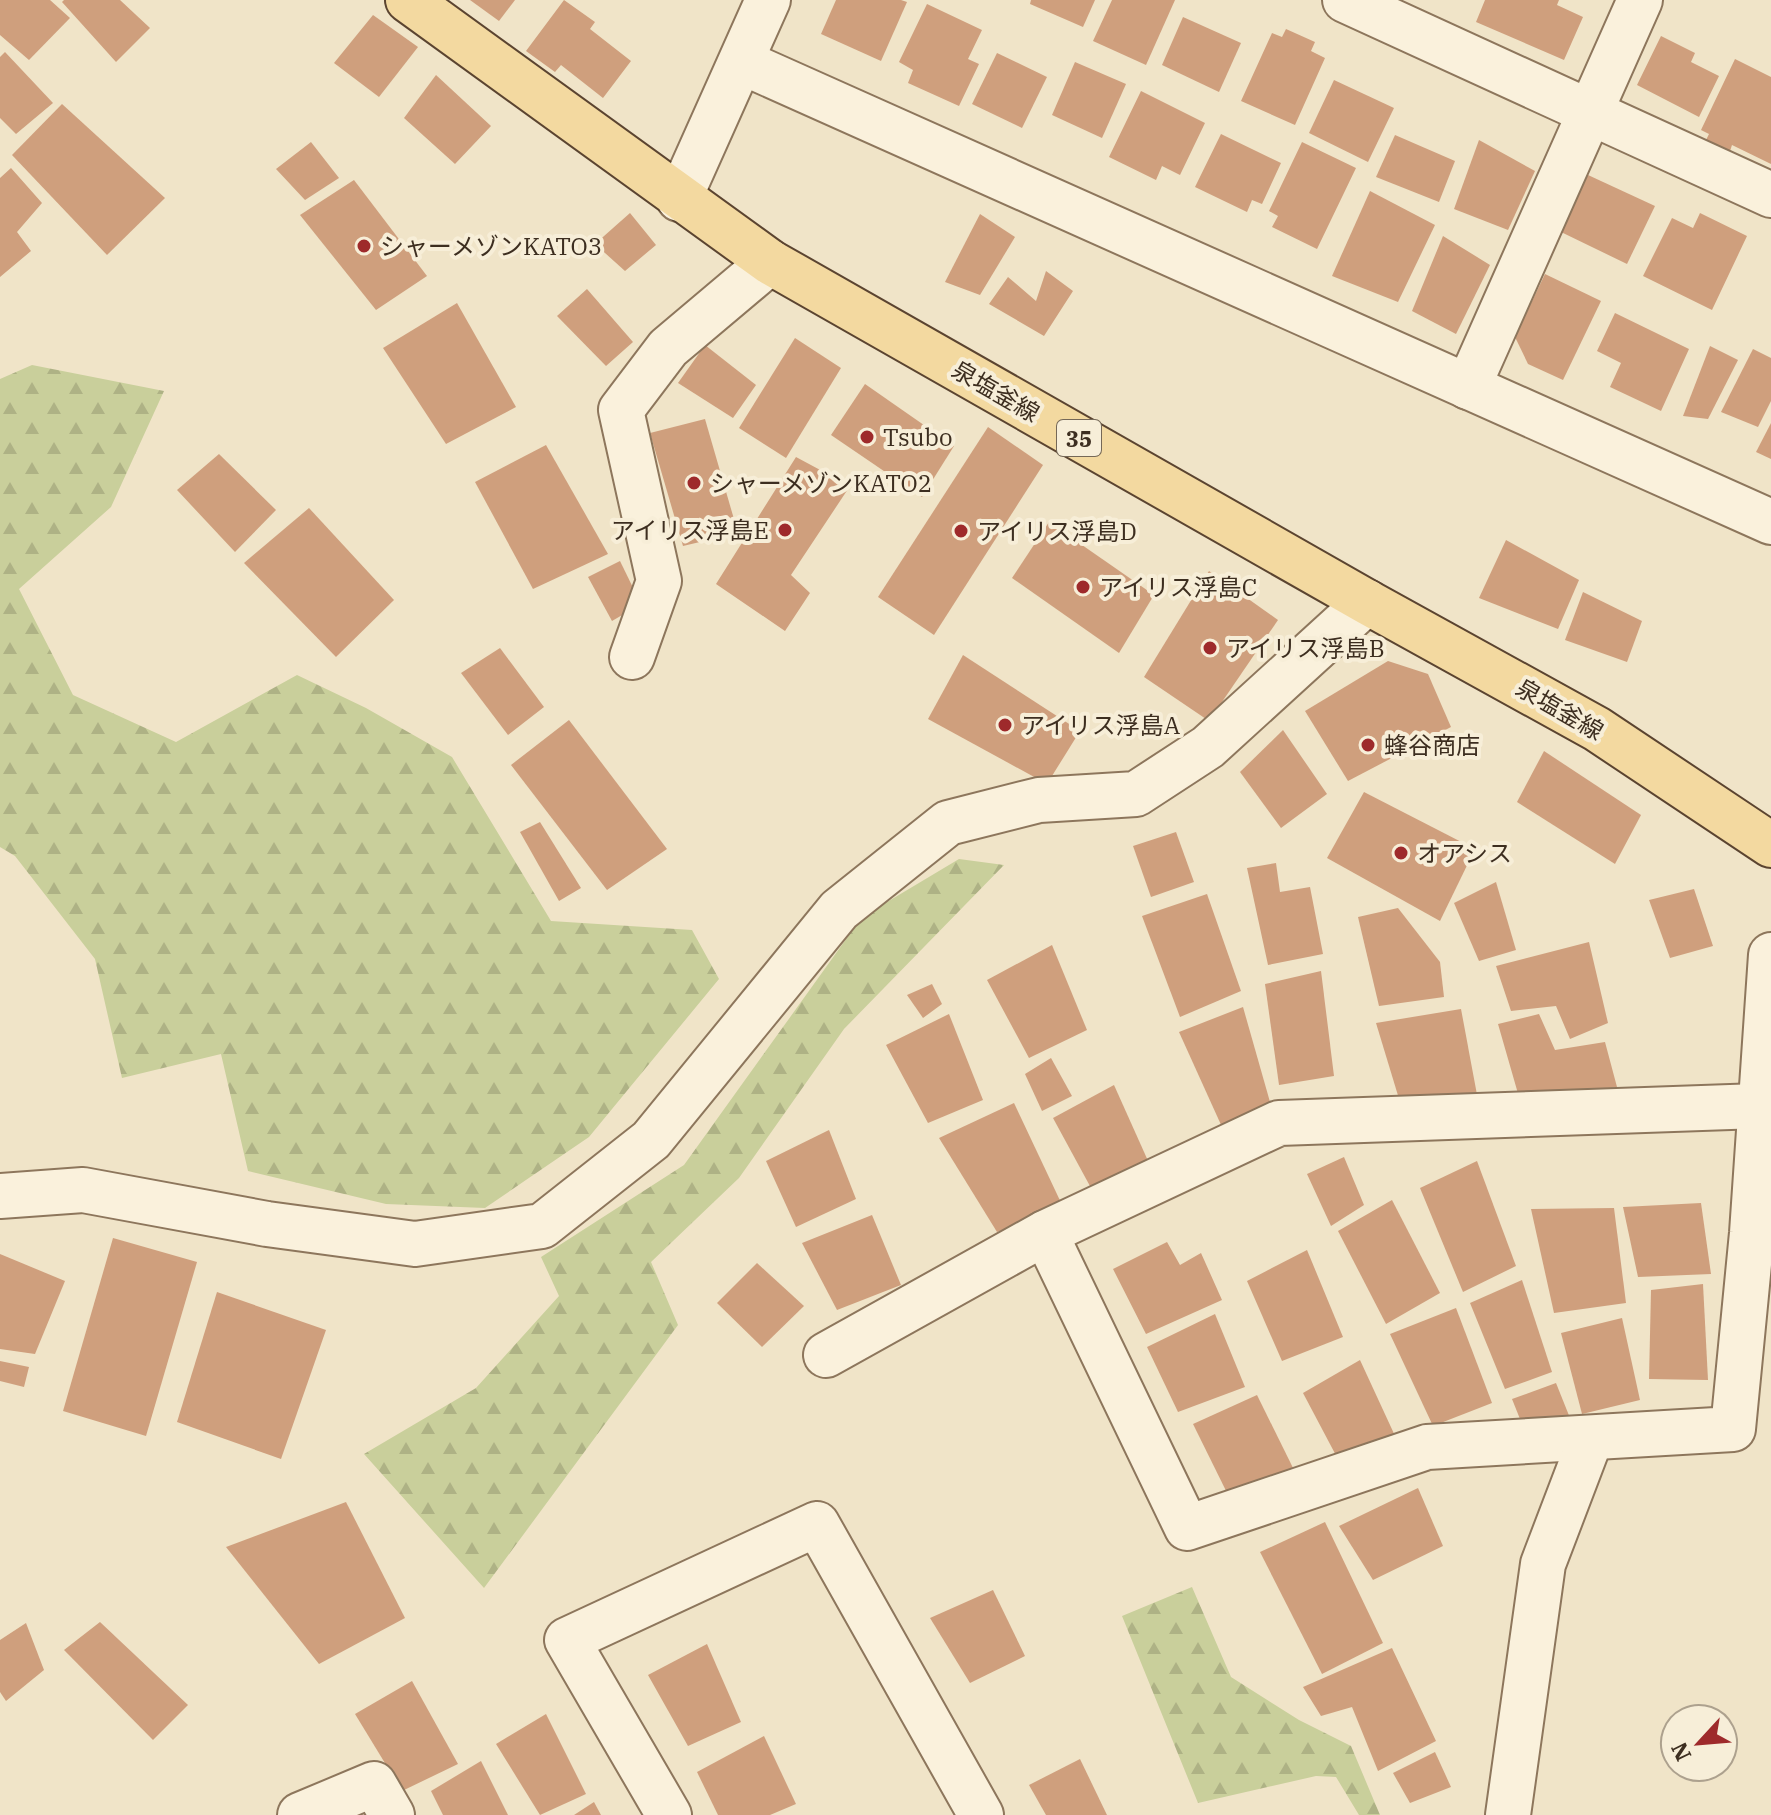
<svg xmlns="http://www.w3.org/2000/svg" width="1771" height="1815" font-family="'IBM Plex Serif','Noto Sans JP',serif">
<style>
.forest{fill:url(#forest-firs)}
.building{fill:#cf9f7d}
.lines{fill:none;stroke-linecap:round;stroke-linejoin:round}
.minor-casing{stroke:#8d765c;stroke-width:48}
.major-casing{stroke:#5b4430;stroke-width:48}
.minor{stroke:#faf1dc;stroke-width:44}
.major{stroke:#f3d9a0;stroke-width:44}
.poi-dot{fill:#9e2a2b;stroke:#f7eed8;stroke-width:3}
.labels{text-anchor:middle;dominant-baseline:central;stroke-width:8;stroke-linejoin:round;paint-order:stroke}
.shield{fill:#f7eed8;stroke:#756857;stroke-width:2}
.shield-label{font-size:22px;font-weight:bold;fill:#3d2e20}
.poi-label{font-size:24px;fill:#3d2e20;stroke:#f7eed8;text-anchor:start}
.street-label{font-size:24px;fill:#3d2e20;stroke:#f7eed8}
</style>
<defs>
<pattern id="forest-firs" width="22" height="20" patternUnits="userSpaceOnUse" patternTransform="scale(2)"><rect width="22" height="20" fill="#c9cf9b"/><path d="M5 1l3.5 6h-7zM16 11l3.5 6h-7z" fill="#aeb285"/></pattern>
</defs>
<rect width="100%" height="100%" fill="#f0e4c8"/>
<g class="forest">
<polygon points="32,365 164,391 111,507 19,589 73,695 176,742 297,675 366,708 452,757 551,921 692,930 719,979 589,1137 485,1208 386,1204 248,1171 221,1054 122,1078 95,959 15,856 0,847 0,379"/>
<polygon points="959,859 1004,865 844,1029 739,1178 651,1262 678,1325 484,1588 364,1454 476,1388 559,1296 541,1257 684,1165 862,917"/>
<polygon points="1192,1587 1231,1677 1299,1720 1351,1746 1380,1815 1359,1815 1336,1777 1316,1776 1198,1803 1122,1616"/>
</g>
<g class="building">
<polygon points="0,0 50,0 70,18 29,60 0,35"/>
<polygon points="64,0 120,0 150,28 116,62 62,2"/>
<polygon points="470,0 515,0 499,21"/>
<polygon points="564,0 595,22 590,29 631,61 603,98 561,65 555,72 526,51"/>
<polygon points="836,0 901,0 907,2 881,61 821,34"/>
<polygon points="1031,0 1095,0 1083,27 1030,4"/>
<polygon points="1112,0 1175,0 1146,65 1093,41"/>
<polygon points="1485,0 1559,0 1557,5 1583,17 1564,60 1476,22"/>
<polygon points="927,4 982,30 968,59 979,64 959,106 908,83 913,70 899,62"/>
<polygon points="373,15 418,47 379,97 334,63"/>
<polygon points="1183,17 1241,43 1219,92 1162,65"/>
<polygon points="1286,29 1315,42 1311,51 1325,58 1295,125 1241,101 1272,33 1282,37"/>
<polygon points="1661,36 1695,53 1691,62 1719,76 1699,117 1637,85"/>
<polygon points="5,52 53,103 16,134 0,118 0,57"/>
<polygon points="997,53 1047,77 1022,128 972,104"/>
<polygon points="1735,59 1771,77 1771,164 1732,145 1730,151 1706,140 1709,134 1701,130"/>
<polygon points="1075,62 1126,84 1102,138 1052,115"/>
<polygon points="436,75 491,126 455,164 404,118"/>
<polygon points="1334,80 1394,108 1368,162 1309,133"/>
<polygon points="1141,91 1205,123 1180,175 1162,166 1156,180 1109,157"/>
<polygon points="62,104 165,198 107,255 12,155"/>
<polygon points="1221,134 1281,163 1262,204 1252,200 1247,212 1195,187"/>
<polygon points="1395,135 1455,161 1439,202 1376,177"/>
<polygon points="1479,140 1535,171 1508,230 1454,209"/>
<polygon points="311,142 339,178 305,200 276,169"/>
<polygon points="1302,142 1356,168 1317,249 1272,227 1278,216 1269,211"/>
<polygon points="11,168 42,203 17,232 31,251 0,277 0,178"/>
<polygon points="1588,175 1655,206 1627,264 1561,232"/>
<polygon points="354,180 427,276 376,310 300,215"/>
<polygon points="1370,191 1435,225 1398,302 1332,276"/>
<polygon points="630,213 656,245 625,271 595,244"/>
<polygon points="1700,213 1747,236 1712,310 1643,276 1672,218 1693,228"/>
<polygon points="980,214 1015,237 980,295 945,282"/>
<polygon points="1443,236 1490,265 1456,334 1412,311"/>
<polygon points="1046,271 1073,291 1044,336 989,304 1008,277 1036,301"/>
<polygon points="1545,274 1601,301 1563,380 1528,364 1515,337"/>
<polygon points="587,289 633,342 606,366 557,316"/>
<polygon points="457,303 516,407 446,444 383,348"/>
<polygon points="1615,313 1689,349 1661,411 1610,387 1621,363 1597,351"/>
<polygon points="795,338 841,368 786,458 739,428"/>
<polygon points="705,345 756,385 733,418 678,383"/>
<polygon points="1710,346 1738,360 1708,419 1683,416"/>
<polygon points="1753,349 1771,358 1771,401 1758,427 1721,412"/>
<polygon points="865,384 954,446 922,497 831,435"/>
<polygon points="705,419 738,533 683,546 650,433"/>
<polygon points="1771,423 1771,459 1756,452"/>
<polygon points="988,427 1043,465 934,635 878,597"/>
<polygon points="546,445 608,554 533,589 475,482"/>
<polygon points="219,454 276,510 235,552 177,490"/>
<polygon points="796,457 850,486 791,575 810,593 785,631 716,584"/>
<polygon points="309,508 394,600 336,657 244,563"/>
<polygon points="1049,522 1154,595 1119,653 1012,578"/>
<polygon points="1506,540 1579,580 1558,629 1479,598"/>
<polygon points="620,561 641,604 612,621 588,577"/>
<polygon points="1209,571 1278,620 1209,721 1144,677"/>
<polygon points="1583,592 1642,621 1627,662 1565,640"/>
<polygon points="500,648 544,707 508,735 461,673"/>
<polygon points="963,655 1080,731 1047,784 928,719"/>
<polygon points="1388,661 1428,674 1451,727 1348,781 1305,711"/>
<polygon points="569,720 667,849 607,890 511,765"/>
<polygon points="1283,730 1327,794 1281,828 1240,772"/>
<polygon points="1544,751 1641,815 1615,864 1517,802"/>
<polygon points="1364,792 1475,849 1440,921 1327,858"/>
<polygon points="540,822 581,888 559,901 520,832"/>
<polygon points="1176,832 1194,882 1151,897 1133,846"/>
<polygon points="1276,863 1280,892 1310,887 1323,954 1268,965 1247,868"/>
<polygon points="1496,882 1516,950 1479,961 1454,903"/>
<polygon points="1694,889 1713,946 1670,958 1649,900"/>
<polygon points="1207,894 1241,991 1180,1017 1142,916"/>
<polygon points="1398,908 1440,962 1444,997 1379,1006 1358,917"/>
<polygon points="1589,942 1608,1023 1570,1039 1556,1006 1511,1011 1496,966"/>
<polygon points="1052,945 1087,1030 1029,1058 987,980"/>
<polygon points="1321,971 1334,1076 1279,1085 1265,984"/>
<polygon points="932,984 942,1004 923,1018 907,995"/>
<polygon points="1243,1007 1272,1109 1222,1127 1179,1032"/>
<polygon points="1461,1009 1478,1100 1403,1112 1376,1023"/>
<polygon points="949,1014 983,1100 928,1123 886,1045"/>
<polygon points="1539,1014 1555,1050 1605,1042 1617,1087 1521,1104 1498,1024"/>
<polygon points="1051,1058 1072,1096 1042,1111 1025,1074"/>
<polygon points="1114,1085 1153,1172 1097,1199 1053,1118"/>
<polygon points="1014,1103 1064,1209 997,1232 939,1138"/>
<polygon points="829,1130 856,1199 796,1227 766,1161"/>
<polygon points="1344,1157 1364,1205 1331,1226 1307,1174"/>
<polygon points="1477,1161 1516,1266 1463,1292 1420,1188"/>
<polygon points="1392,1200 1440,1293 1386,1324 1338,1231"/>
<polygon points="1701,1203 1711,1274 1638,1277 1623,1207"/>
<polygon points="1614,1208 1626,1303 1554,1313 1531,1209"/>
<polygon points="872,1215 901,1285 837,1310 802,1243"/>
<polygon points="113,1238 197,1262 146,1436 63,1411"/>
<polygon points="1167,1242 1180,1265 1201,1253 1222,1300 1146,1334 1113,1269"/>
<polygon points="1307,1250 1343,1337 1282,1361 1247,1281"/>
<polygon points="0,1254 65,1281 35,1354 0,1349"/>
<polygon points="757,1263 804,1306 762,1347 717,1303"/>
<polygon points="1522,1280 1552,1372 1505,1389 1470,1303"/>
<polygon points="1703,1284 1708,1380 1649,1379 1651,1290"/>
<polygon points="217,1292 326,1330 281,1459 177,1422"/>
<polygon points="1456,1308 1492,1403 1433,1426 1390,1334"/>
<polygon points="1215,1314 1245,1387 1178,1412 1147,1347"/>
<polygon points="1622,1318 1640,1400 1582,1414 1561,1333"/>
<polygon points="1360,1360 1396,1438 1340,1463 1303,1393"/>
<polygon points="0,1361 29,1367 24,1387 0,1381"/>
<polygon points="1556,1383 1572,1423 1526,1434 1512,1399"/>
<polygon points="1257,1395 1297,1476 1235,1509 1193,1424"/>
<polygon points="1418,1488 1443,1546 1373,1580 1339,1526"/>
<polygon points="346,1502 405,1618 319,1664 226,1547"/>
<polygon points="1325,1522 1383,1643 1322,1674 1260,1552"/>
<polygon points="993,1590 1025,1656 970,1683 930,1618"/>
<polygon points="100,1622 188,1705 153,1740 64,1650"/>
<polygon points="26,1623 44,1670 6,1701 0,1692 0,1640"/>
<polygon points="707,1644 741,1722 688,1746 648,1675"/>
<polygon points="1392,1648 1436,1741 1378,1771 1352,1707 1321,1716 1303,1687"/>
<polygon points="412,1681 458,1764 402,1791 355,1714"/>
<polygon points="546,1714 586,1794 540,1815 496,1744"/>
<polygon points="764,1736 796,1804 770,1815 718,1815 697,1772"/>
<polygon points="1435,1752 1451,1787 1410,1803 1393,1773"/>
<polygon points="1080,1759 1107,1815 1046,1815 1029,1785"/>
<polygon points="481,1761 508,1815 443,1815 431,1791"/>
<polygon points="594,1802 601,1815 574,1815"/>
</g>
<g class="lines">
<defs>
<g id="minor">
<polyline points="1345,0 1771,195"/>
<polyline points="742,62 1771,522"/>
<polyline points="679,199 768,0"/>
<polyline points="1468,387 1640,0"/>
<polyline points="632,657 659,581 621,410 668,348 770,262"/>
<polyline points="0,1196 83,1190 267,1224 415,1244 542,1226 651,1140 839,910 948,823 1039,800 1136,794 1208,747 1367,602"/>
<polyline points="1045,1233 1187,1528 1427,1447 1733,1429 1752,1233 1771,955"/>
<polyline points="826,1355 1045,1233 1279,1123 1759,1106"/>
<polyline points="300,1815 374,1784 392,1815"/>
<polyline points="669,1815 567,1640 817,1524 981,1815"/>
<polyline points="1508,1815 1543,1564 1591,1438"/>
</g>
<polyline id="major" points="408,0 770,262 1367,602 1597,729 1771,845"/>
</defs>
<use href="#minor" class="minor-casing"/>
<use href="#major" class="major-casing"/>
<use href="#minor" class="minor"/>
<use href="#major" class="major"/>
</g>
<g class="poi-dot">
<circle cx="364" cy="246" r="8"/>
<circle cx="867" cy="437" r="8"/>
<circle cx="694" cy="483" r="8"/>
<circle cx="785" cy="530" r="8"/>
<circle cx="961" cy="531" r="8"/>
<circle cx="1083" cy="587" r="8"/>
<circle cx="1210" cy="648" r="8"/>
<circle cx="1005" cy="725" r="8"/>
<circle cx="1368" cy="745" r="8"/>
<circle cx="1401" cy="853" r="8"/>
</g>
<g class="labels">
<rect class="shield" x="1057" y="420" width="44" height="36" rx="6"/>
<g class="shield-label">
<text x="1079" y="438">35</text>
</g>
<g class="poi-label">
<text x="380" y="246">シャーメゾンKATO3</text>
<text x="883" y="437">Tsubo</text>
<text x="710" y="483">シャーメゾンKATO2</text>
<text x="769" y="530" text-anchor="end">アイリス浮島E</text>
<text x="977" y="531">アイリス浮島D</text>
<text x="1099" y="587">アイリス浮島C</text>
<text x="1226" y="648">アイリス浮島B</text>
<text x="1021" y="725">アイリス浮島A</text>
<text x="1384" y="745">蜂谷商店</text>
<text x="1417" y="853">オアシス</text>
</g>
<g class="street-label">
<text transform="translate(996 391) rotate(30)">泉塩釜線</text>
<text transform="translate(1560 709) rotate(30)">泉塩釜線</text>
</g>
</g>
<g transform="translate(1699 1743) rotate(244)"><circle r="38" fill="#f7eed8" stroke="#ada18e" stroke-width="2"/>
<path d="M0-6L14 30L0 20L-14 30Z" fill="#9e2a2b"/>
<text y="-12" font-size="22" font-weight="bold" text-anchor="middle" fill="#3d2e20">N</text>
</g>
</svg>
